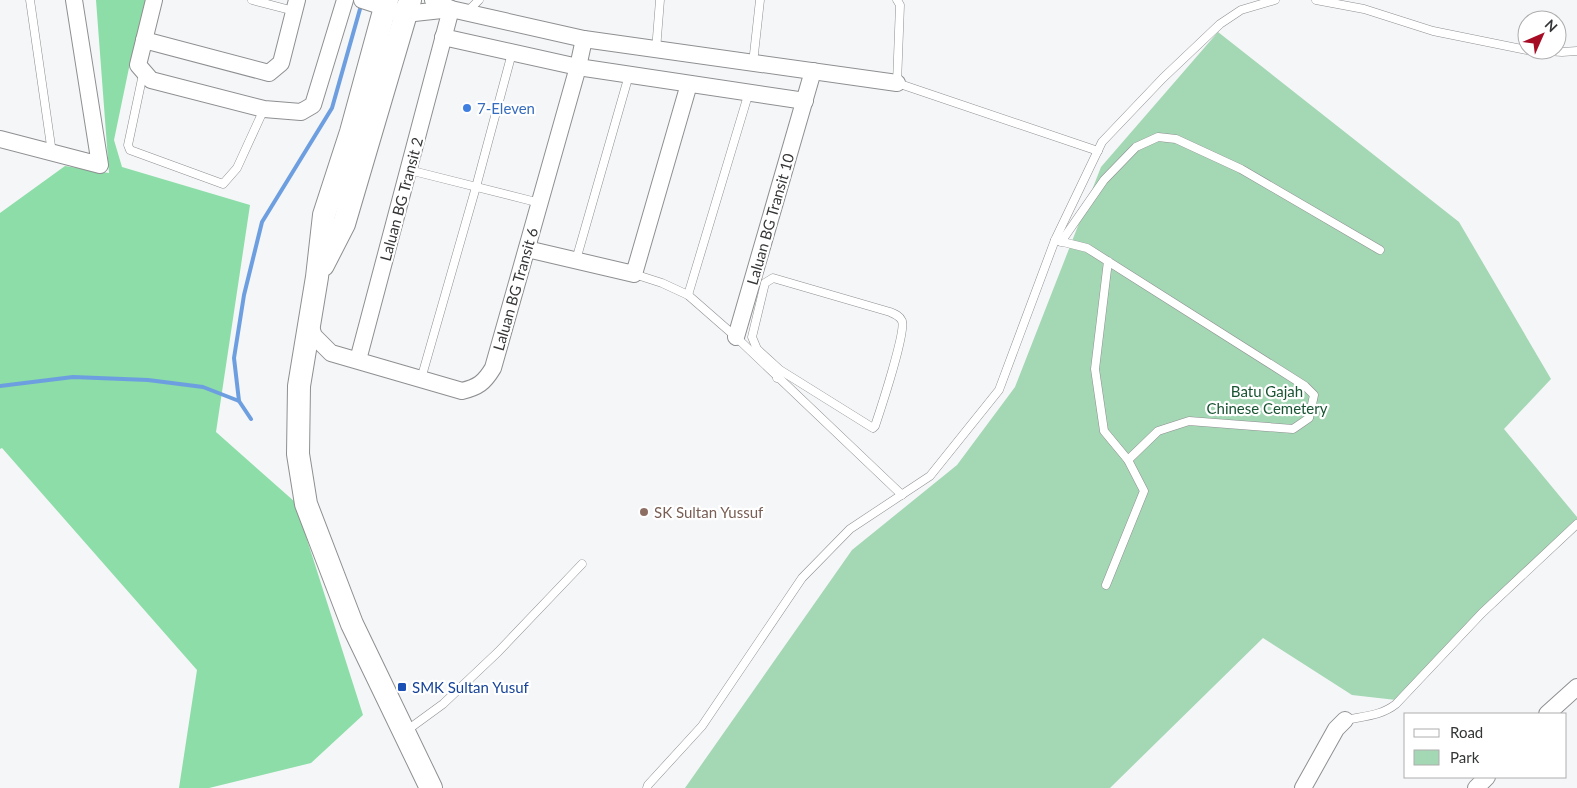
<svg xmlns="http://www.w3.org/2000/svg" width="1577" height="788" font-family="Lato,sans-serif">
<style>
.green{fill:#a4d7b4}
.forest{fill:#8cdda7}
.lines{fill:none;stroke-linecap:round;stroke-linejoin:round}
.stream{stroke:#6d9fe0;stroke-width:4}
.service-casing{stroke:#8e8f91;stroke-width:9}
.minor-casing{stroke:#8e8f91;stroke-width:18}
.secondary-casing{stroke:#8e8f91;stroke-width:24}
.service{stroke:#fff;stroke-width:8}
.minor{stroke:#fff;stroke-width:16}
.secondary{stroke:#fff;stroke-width:22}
.shop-dot{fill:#3f7fe0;stroke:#fff;stroke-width:2}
.education-dot{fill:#8d6e63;stroke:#fff;stroke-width:2}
.transit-dot{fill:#1a4fb4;stroke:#fff;stroke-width:2}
.labels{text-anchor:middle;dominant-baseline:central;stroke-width:4.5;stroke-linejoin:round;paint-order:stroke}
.shop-label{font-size:15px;fill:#366cbe;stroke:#fff;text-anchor:start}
.street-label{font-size:15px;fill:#343536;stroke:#fff}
.park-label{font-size:15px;fill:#185432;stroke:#fff}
.education-label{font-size:15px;fill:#785e54;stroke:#fff;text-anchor:start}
.transit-label{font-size:15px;fill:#164399;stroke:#fff;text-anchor:start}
</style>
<rect width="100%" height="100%" fill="#f5f6f8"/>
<polygon class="green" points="1218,32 1459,222 1551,379 1504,429 1577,517 1577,527 1396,700 1352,695 1263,638 1110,788 685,788 852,550 957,465 1015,387 1101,167"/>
<polygon class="forest" points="96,0 146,0 130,63 114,140 122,167 250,205 216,432 295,502 363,715 311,763 209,788 179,788 197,670 2,448 0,449 0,213 65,166 109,173"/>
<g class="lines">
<g class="stream">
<polyline points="0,386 73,377 148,380 203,387 239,401 251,419"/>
<polyline points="239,401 234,358 244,295 262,222 332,108 360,9"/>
</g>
<defs>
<g id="service">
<polyline points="30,0 52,153"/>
<polyline points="252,0 294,11"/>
<polyline points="897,0 900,5 897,83 1098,151"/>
<polyline points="1316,0 1364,9 1433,31 1527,50"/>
<polyline points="466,13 479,0"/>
<polyline points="656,50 660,0"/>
<polyline points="1533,50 1562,52 1577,51"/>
<polyline points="753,63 760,0"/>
<polyline points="143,74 128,145 130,150 223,184 237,168 264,109"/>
<polyline points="409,170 540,203"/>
<polyline points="1055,240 1087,248 1305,386 1314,395 1309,418 1293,429 1189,421 1158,431 1128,460 1104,431 1095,369 1108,261"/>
<polyline points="1061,242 1104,180 1136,147 1158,137 1176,139 1241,169 1380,250"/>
<polyline points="576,260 629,75"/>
<polyline points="634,274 662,283 688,295 736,337 902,495"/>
<polyline points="688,295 749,92"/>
<path d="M777 378 780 370 873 428 875 426C880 411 906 332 902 321 900 316 895 314 890 312L773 278 765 283 752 337 757 349 780 370"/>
<polyline points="421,379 476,187 512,53"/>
<polyline points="1106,585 1144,491 1128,460"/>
<path d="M1345 720C1364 716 1381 716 1396 704L1482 613 1577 524"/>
<polyline points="406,731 443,704 498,652 582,564"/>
<polyline points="647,788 648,785 702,726 802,578 850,529 930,476 999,390 1055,240 1102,142 1163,78 1220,24 1241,10 1275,0"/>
</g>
<g id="minor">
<polyline points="154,0 138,65 151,80 264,109 301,112 313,105 345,0"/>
<polyline points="362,0 405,14 451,9"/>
<polyline points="433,0 451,9 584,39 897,83"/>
<polyline points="443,37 578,67 805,101"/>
<polyline points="144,40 269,73 281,63 297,0"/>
<polyline points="0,139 100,165 74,0"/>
<polyline points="527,249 634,274 689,84"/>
<path d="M309 322 314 336 331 353 462 391C478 387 484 383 493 368L578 67 584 39"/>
<polyline points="736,337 813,71"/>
<polyline points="358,360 451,9"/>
<polyline points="1547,714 1577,687"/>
<polyline points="1303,788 1336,729 1345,720"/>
<polyline points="1476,788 1487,777"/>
</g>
<g id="secondary">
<polyline points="387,0 351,132 324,215 317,277 299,386 298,454 306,504 352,624 431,788"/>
<polyline points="323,265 344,224 410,0"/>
</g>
</defs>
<use href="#service" class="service-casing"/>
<use href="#minor" class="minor-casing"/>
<use href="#secondary" class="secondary-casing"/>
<use href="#service" class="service"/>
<use href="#minor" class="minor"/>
<use href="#secondary" class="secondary"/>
</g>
<circle class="shop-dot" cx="467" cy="108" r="5"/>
<circle class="education-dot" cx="644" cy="512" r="5"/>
<rect class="transit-dot" x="397" y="682" width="10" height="10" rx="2.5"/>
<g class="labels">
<g class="shop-label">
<text x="477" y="108">7-Eleven</text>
</g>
<g class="street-label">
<text transform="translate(401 199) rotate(-75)">Laluan BG Transit 2</text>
<text transform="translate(770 219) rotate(-74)">Laluan BG Transit 10</text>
<text transform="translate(515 289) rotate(-74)">Laluan BG Transit 6</text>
</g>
<g class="park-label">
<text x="1267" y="391">Batu Gajah<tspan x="1267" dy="17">Chinese Cemetery</tspan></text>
</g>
<g class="education-label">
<text x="654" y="512">SK Sultan Yussuf</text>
</g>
<g class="transit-label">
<text x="412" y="687">SMK Sultan Yusuf</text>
</g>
</g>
<rect x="1404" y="713" width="162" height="65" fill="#ffffff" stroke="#aeaeaf"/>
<rect x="1414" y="729" width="25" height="8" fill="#ffffff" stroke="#aeaeaf"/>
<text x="1450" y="738" font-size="15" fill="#343536">Road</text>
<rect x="1414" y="750" width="25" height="15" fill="#a4d7b4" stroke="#aeaeaf"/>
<text x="1450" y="763" font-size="15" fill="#343536">Park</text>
<g transform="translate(1542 35) rotate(45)"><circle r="24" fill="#ffffff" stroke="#aeaeaf"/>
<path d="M0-4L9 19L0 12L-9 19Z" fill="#a60d25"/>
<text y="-8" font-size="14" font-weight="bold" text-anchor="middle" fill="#343536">N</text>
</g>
</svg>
